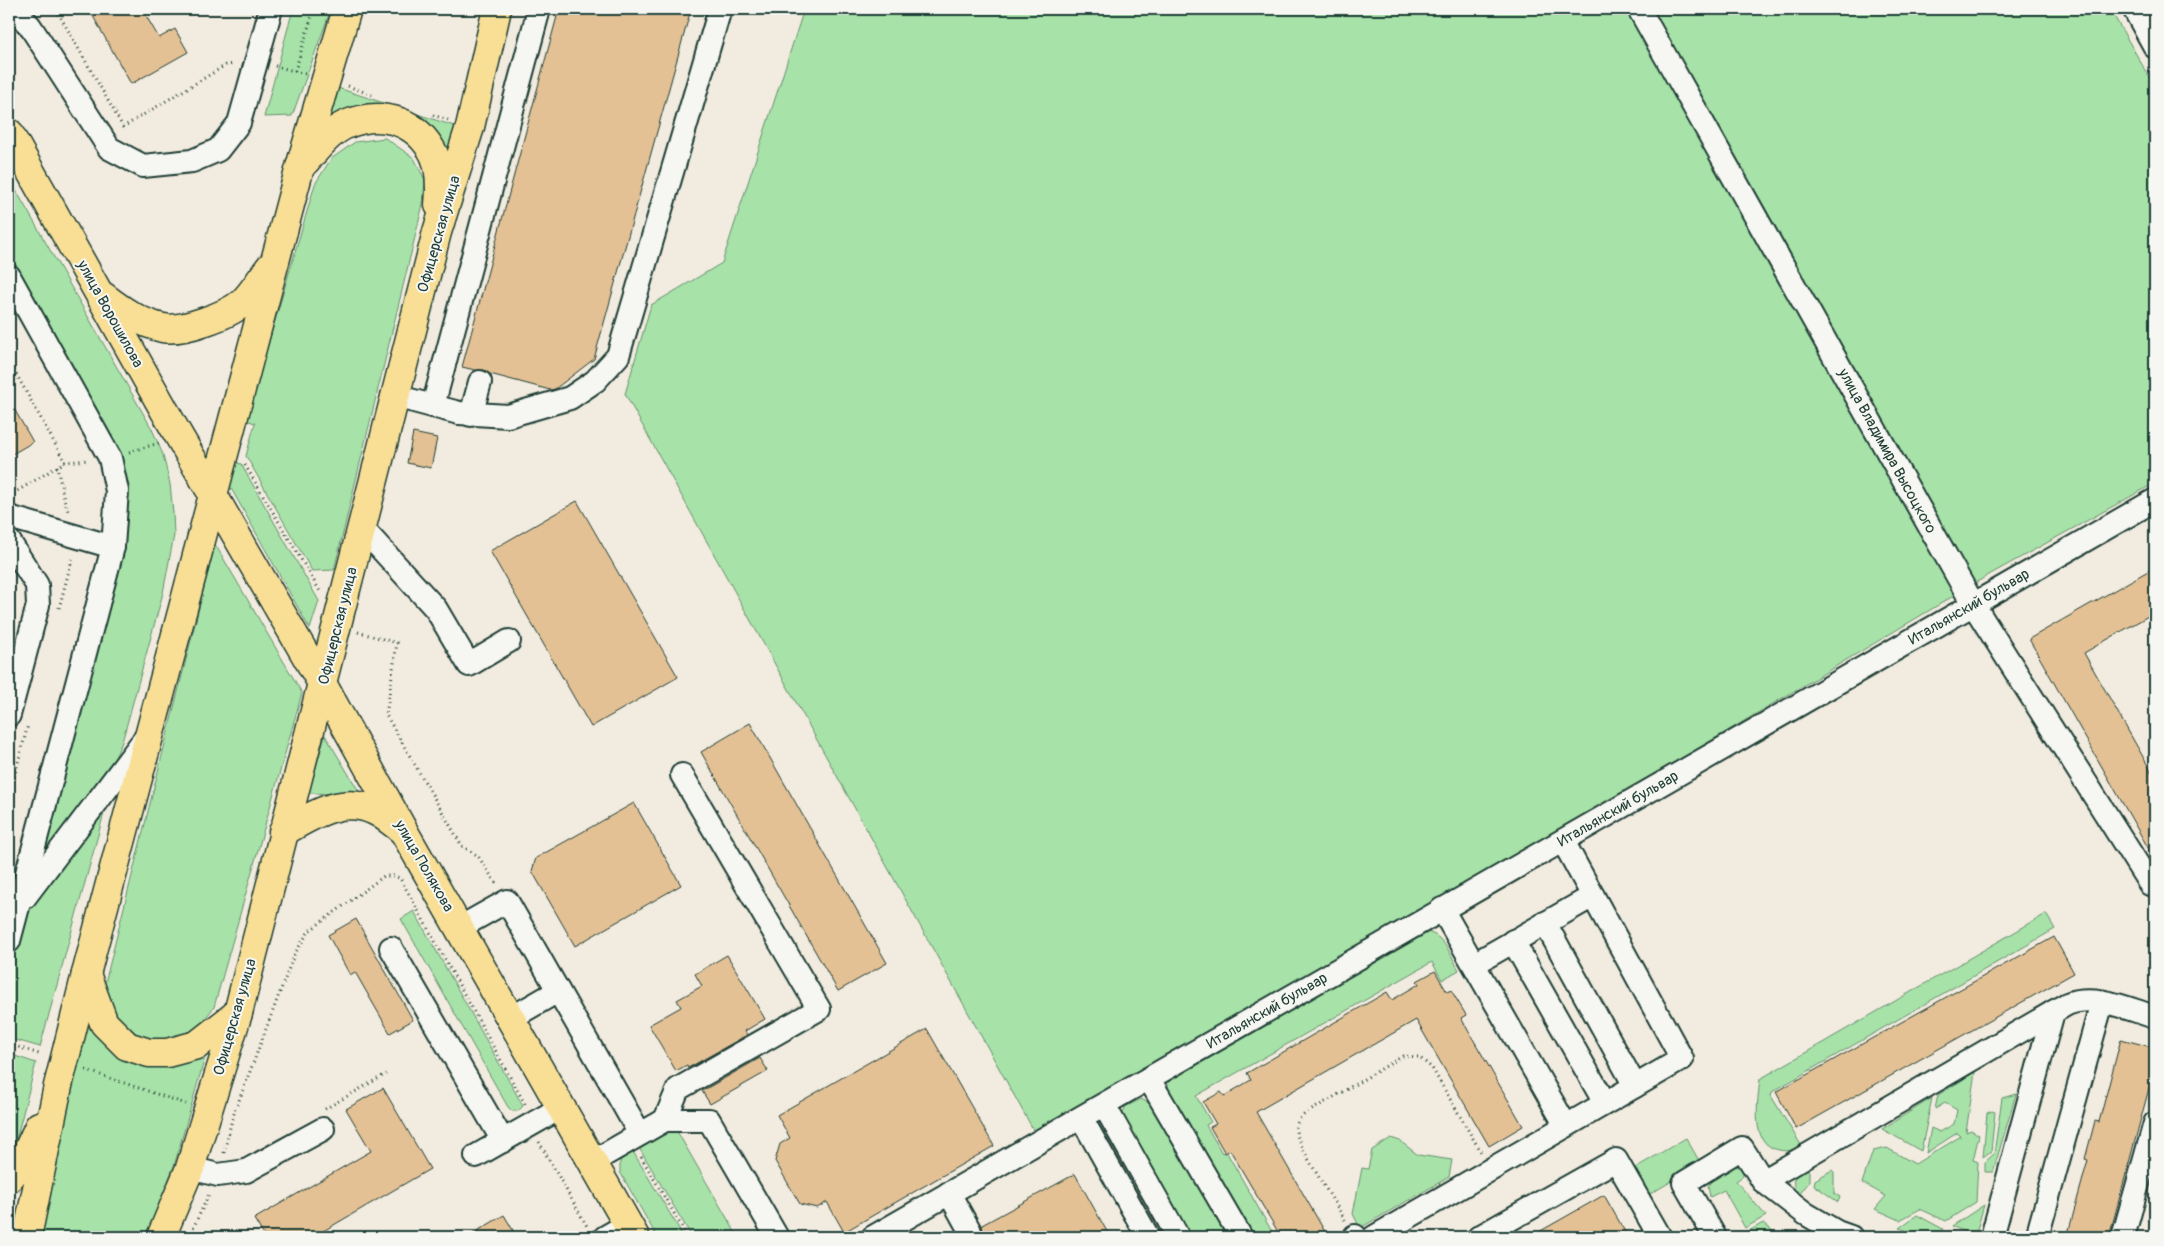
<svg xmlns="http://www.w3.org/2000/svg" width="2164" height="1246" font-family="Pangolin,sans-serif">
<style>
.green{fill:#a7e2a8;stroke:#63906e}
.building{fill:#e3c195;stroke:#1f3d34}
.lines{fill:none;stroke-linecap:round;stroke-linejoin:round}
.minor-casing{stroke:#1f3d34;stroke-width:26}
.major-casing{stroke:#1f3d34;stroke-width:31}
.path{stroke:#1f3d34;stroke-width:3;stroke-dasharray:1 4;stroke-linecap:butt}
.minor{stroke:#f6f6f2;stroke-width:22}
.major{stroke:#f9df96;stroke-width:28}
.labels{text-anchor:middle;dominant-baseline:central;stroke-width:4;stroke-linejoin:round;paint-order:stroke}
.street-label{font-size:15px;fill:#1f3d34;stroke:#f6f6f2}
</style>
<rect width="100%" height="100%" fill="#f2ebdf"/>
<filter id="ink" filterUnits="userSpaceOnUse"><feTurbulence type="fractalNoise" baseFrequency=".02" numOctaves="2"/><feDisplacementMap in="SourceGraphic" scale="10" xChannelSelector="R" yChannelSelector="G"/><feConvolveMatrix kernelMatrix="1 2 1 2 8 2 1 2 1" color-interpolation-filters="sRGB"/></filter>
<g filter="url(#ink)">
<g class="green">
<polygon points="293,9 331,9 292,116 264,117"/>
<polygon points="804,9 2110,9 2155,87 2155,483 1987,576 1533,847 1035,1133 625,394 651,305 722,263"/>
<polygon points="338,88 457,127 447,161 357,112 330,115"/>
<polygon points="385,138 414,158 425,180 423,204 334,570 312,571 246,456 255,423 246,420 315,184 331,159 355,142"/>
<polygon points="9,178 152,429 163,455 170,484 173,513 174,535 163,593 122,742 107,775 34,871 123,507 9,269"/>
<polygon points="234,461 241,464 319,601 310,629 228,483"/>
<polygon points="215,544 302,693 214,1007 195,1032 161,1041 137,1034 113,1011 105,983"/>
<polygon points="325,735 363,798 335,794 309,793"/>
<polygon points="107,802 40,1047 9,1038 9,970 24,915"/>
<polygon points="414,911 523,1106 518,1111 512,1111 508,1107 401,919"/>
<path d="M2046 914 2055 929 1772 1092 1771 1096 1801 1145C1793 1150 1788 1152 1779 1150 1749 1145 1758 1101 1760 1079Z"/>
<path d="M1428 932C1445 937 1451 956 1459 970L1442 980 1432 962 1196 1096 1211 1122 1206 1125 1222 1153 1226 1151 1275 1237H1251L1169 1094 1168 1084 1171 1079Z"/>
<polygon points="83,1019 114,1051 142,1064 174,1066 206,1054 174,1166 146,1237 41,1237 53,1152"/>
<polygon points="9,1054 36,1063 9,1167"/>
<polygon points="1975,1072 1966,1132 1971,1130 1979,1135 1973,1160 1978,1162 1976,1202 1946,1221 1920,1209 1900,1220 1875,1209 1886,1196 1862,1183 1873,1151 1887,1148 1915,1164 1961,1136 1957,1133 1926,1153 1931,1128 1940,1132 1954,1124 1957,1110 1945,1103 1935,1109 1938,1095"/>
<polygon points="2016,1094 1993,1172 1985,1172 1985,1162 1994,1154 2002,1098"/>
<polygon points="1932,1098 1921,1151 1882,1129"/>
<polygon points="1141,1099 1155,1106 1230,1237 1187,1237 1122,1117 1125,1107"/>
<polygon points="1992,1111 1995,1112 1991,1151 1983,1157 1987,1113"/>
<polygon points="676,1129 678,1133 738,1237 692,1237 638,1146 663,1130"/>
<polygon points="1391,1138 1400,1141 1418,1155 1452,1160 1449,1177 1360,1228 1353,1214 1362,1168 1368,1169 1372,1150"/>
<polygon points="1686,1138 1701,1164 1645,1197 1630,1171"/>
<polygon points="632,1150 684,1237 657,1237 620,1172 620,1161"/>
<polygon points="1734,1166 1743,1168 1745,1172 1742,1177 1736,1181 1766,1216 1745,1228 1724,1190 1710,1197 1708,1186 1711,1181"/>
<path d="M1809 1166V1182L1799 1195C1794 1190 1793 1186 1794 1178Z"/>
<polygon points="1832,1170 1834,1172 1834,1193 1840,1197 1838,1202 1814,1185 1815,1180"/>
<polygon points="1984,1205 1975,1237 1952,1226"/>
<path d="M1917 1215 1943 1229C1930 1241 1913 1232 1899 1228Z"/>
<polygon points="1763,1223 1780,1237 1750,1237 1747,1232"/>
</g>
<g class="building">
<polygon points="89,9 142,9 159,38 175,29 188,52 131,84"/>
<polygon points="559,9 691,9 594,359 555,389 550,390 490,374 484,370 475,370 462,367"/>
<polygon points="9,400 33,442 9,456"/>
<polygon points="413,433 437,438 431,468 407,463"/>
<polygon points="577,501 678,677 591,727 490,551"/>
<polygon points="2155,567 2155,612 2084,653 2155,778 2155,860 2029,639"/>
<polygon points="750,723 887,963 838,991 701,752"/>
<polygon points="634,803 681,885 575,946 532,871 536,858"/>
<polygon points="356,919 413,1020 390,1033 355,972 350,975 328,935"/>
<polygon points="2054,937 2074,973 1796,1129 1776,1092"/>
<polygon points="727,955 765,1019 745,1031 747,1035 688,1068 687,1065 676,1071 649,1025 681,1007 677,1000 702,986 695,974"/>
<polygon points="1435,971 1447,992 1451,990 1466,1015 1461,1018 1523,1126 1489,1146 1416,1020 1256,1112 1328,1237 1281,1237 1230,1150 1225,1153 1210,1127 1216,1124 1203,1102 1221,1092 1224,1096 1251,1080 1247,1073 1387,992 1392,1000 1419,984 1417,981"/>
<polygon points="927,1029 994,1146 844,1232 827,1202 817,1208 800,1204 775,1161 780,1144 790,1138 777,1115"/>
<polygon points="2121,1039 2155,1048 2155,1066 2109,1237 2067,1237 2088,1160 2085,1159 2095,1121 2099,1122"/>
<polygon points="760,1058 768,1071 710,1104 702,1091"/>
<polygon points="383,1088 430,1169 313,1237 265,1237 254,1219 371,1151 346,1109"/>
<polygon points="1075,1174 1110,1237 981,1237 983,1231 982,1225"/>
<polygon points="1604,1195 1628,1237 1530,1237"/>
<polygon points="504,1215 517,1237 467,1237"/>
</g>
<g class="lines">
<defs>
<g id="minor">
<polyline points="14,9 30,26 109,148 143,166 192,161 218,150 239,123 271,9"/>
<polyline points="1639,9 1973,604 2150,884"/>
<polyline points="2134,9 2155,47"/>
<polyline points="9,276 110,458 117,491 113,547 9,941"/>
<polyline points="395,396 459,413 508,416 570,398 595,381 618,356 720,9"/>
<polyline points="433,406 539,9"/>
<polyline points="471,415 480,382"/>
<polyline points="9,517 113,547"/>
<polyline points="362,528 436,609 469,665 509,641"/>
<polyline points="9,541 37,585 38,605 9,715"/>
<polyline points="25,897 146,737"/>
<polyline points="1442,909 1566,1126"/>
<polyline points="1545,923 1635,1086"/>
<polyline points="459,928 507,901 640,1134"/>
<polyline points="1513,941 1605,1103"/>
<polyline points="391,948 503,1141"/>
<polyline points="1474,964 1593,896"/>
<polyline points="511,1018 558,991"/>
<polyline points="1149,1079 1241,1237"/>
<polyline points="1104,1105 1178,1237"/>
<polyline points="1082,1119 1148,1237"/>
<polyline points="665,1120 678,1089 819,1009 682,775"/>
<polyline points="476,1156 562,1107"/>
<polyline points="592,1162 665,1120 709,1120 777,1237"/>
<polyline points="190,1168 218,1175 246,1171 323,1129"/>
<path d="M1763 1181 2067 1004C2095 993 2128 1009 2155 1017"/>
<polyline points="949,1193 970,1231"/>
<polyline points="1355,1236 1356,1237"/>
<polyline points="605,1237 628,1224"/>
<polyline points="873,1237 2155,500"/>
<polyline points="1374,1237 1682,1059 1563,841"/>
<polyline points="1479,1237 1616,1160 1660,1237"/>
<polyline points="1715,1237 1684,1183 1742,1148 1763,1181 1806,1214 1837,1232 1851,1237"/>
<polyline points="1992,1237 2053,1012"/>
<polyline points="2037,1237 2102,1002"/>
<polyline points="2123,1237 2155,1123"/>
</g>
<g id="major">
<polyline points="9,133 176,431 323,685 403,830 635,1237"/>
<path d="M303 164C315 151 328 133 345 125 378 111 412 118 431 149 441 164 441 189 439 205"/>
<path d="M103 296C121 310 140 323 163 328 182 332 228 315 242 303 253 293 261 278 270 267"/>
<path d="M283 832C311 816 342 795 375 811 384 815 393 823 401 829"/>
<polyline points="86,974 104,1023 127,1046 149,1053 167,1053 197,1045 238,1013"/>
<polyline points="9,1178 23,1161 39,1126"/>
<polyline points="27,1237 58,1086 86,974 300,167 347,9"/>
<polyline points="161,1237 190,1168 238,1013 437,232 470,127 497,9"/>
</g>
</defs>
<use href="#minor" class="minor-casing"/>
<use href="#major" class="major-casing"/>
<g class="path">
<polyline points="56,9 123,127 226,65 235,64"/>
<polyline points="275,66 306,74"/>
<polyline points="295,71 314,9"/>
<polyline points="348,86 372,95"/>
<polyline points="433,115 448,120"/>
<polyline points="9,361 65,462"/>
<polyline points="129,452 159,443"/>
<polyline points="245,465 321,593"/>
<polyline points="57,466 64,499 69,514"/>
<polyline points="9,496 65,462 89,460"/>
<polyline points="59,608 73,556"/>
<polyline points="358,632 397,643 386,715 462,846 478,856 497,885"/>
<polyline points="9,796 28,725"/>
<polyline points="9,1044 42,1055"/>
<polyline points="86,1070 186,1104"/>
<polyline points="325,1109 386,1074"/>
<polyline points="539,1142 588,1228"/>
<polyline points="224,1153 232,1119 294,955 309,931 384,876 393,876 400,878 525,1104"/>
<polyline points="641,1157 688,1237"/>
<path d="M1345 1220C1336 1204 1296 1144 1296 1130 1295 1123 1300 1118 1305 1114L1403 1056 1419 1057 1432 1068 1482 1154"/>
<polyline points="189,1237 210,1192"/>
</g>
<use href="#minor" class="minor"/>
<use href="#major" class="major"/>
</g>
</g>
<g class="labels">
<g class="street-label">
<text transform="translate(439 234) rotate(-74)">Офицерская улица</text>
<text transform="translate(110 314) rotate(61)">улица Ворошилова</text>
<text transform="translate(1887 451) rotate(61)">улица Владимира Высоцкого</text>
<text transform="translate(1969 607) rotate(-30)">Итальянский бульвар</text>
<text transform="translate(338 626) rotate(-76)">Офицерская улица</text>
<text transform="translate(1618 809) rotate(-30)">Итальянский бульвар</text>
<text transform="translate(424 866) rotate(60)">улица Полякова</text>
<text transform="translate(1267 1011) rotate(-30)">Итальянский бульвар</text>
<text transform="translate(235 1017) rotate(-74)">Офицерская улица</text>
</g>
</g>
<rect width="2164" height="1246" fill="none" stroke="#f6f6f2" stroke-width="30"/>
<rect x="15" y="15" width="2134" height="1216" fill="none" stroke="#1f3d34" stroke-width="2" filter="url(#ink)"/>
</svg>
